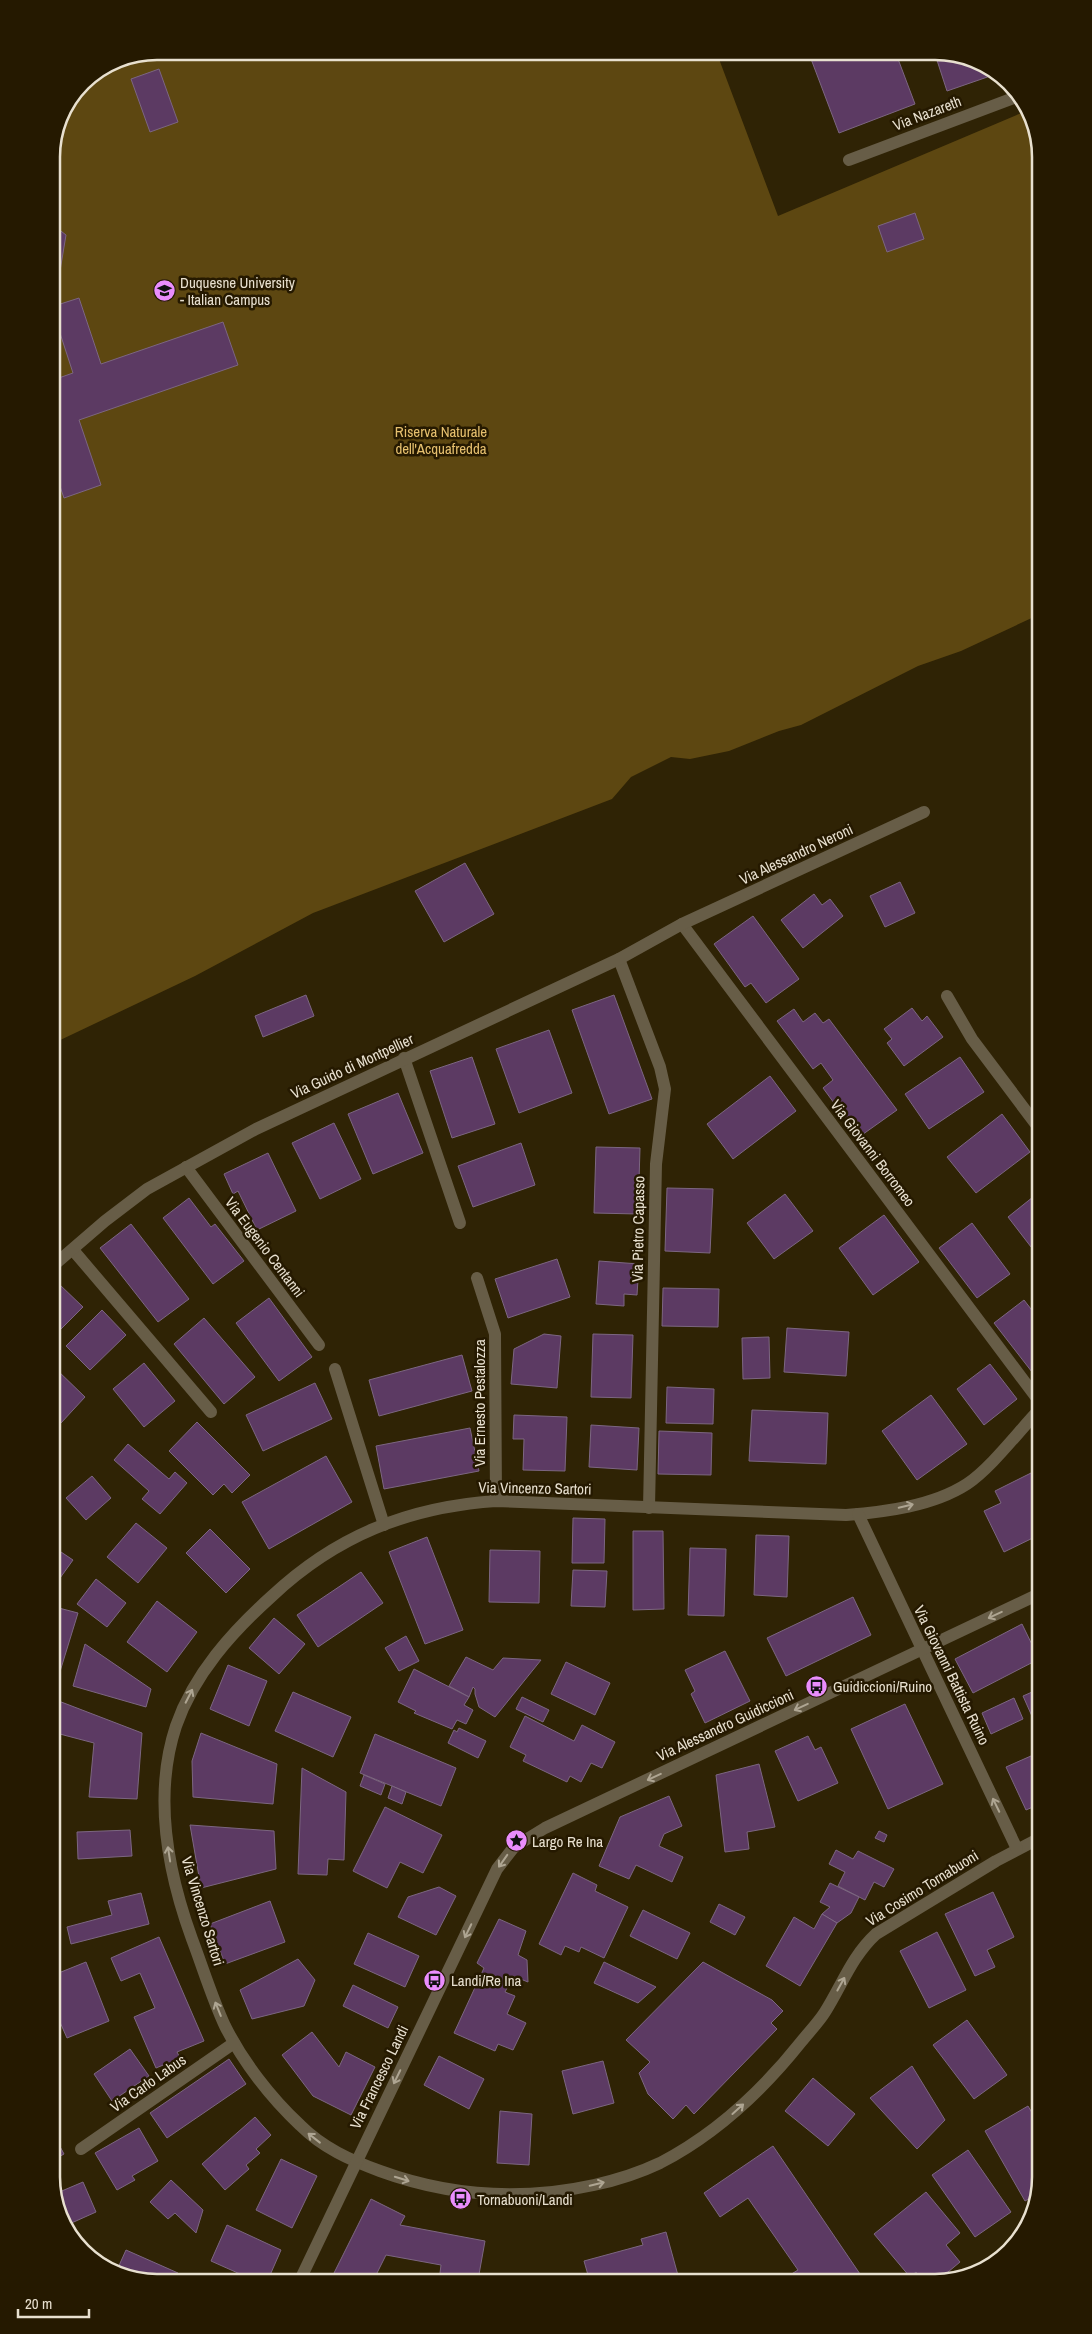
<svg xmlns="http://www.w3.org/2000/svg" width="1092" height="2334" font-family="'Archivo Narrow',sans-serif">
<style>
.green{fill:#5d4711}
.building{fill:#5c3a63;stroke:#7c6681}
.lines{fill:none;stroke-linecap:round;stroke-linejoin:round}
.minor{stroke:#675d47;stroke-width:12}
.oneway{stroke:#aea592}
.labels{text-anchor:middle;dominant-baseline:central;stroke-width:5;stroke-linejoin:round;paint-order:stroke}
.street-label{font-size:15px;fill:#e8e0cf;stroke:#251900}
.poi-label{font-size:15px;fill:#e8e0cf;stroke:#251900;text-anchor:start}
.park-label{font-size:15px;fill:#e6c06e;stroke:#251900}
.rim{fill:none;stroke:#e8e0cf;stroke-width:2.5}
</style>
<rect width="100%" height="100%" fill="#2f2305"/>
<polygon class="green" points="157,51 716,51 778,216 1026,111 1035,123 1036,616 961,651 918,666 801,725 779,731 729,751 690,759 671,757 631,777 612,799 313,913 195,976 54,1043 51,151 59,116 82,82 118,62"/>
<g class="building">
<polygon points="808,51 895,51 915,104 839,133"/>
<polygon points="934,51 942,52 999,73 947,91"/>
<polygon points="159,69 178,122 150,132 131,79"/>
<polygon points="915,213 924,239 887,252 878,226"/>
<polygon points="52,224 66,235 60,271 52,274"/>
<polygon points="79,298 101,364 223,322 238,365 79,420 101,485 64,498 52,463 52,378 53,380 73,373 59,330 52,333 52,300 54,306"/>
<polygon points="465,863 494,914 444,942 415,891"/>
<polygon points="900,882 915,913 885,927 870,896"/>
<polygon points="814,894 822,905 830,899 843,916 803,948 781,920"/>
<polygon points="753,916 799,979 766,1003 751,983 745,987 714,944"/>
<polygon points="306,995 314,1016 263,1037 255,1016"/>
<polygon points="614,995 652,1099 609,1114 572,1010"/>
<polygon points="912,1008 922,1021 927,1016 943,1037 904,1066 887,1043 892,1039 884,1029"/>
<polygon points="794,1009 803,1022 815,1013 823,1023 829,1019 897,1110 859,1137 823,1088 833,1080 821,1063 813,1069 777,1021"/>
<polygon points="549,1030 572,1093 519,1113 496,1049"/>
<polygon points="472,1057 495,1124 452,1138 430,1071"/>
<polygon points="960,1057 984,1092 929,1129 905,1094"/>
<polygon points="770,1076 796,1111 733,1159 707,1124"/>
<polygon points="398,1093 423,1153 373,1174 348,1114"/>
<polygon points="1002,1114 1030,1152 976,1193 947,1157"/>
<polygon points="334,1123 361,1179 320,1199 292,1143"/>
<polygon points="521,1143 535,1185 473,1207 458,1166"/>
<polygon points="596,1147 640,1148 638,1214 594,1213"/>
<polygon points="268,1153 296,1211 257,1230 238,1191 233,1194 224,1174"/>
<polygon points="667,1188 713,1189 710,1253 665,1251"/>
<polygon points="1038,1193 1038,1256 1008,1217"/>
<polygon points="785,1194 813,1231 774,1259 747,1223"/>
<polygon points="189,1198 211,1227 215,1224 244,1261 213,1284 163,1218"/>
<polygon points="884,1215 919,1262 873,1295 839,1248"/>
<polygon points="972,1223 1010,1274 977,1298 939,1248"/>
<polygon points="131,1224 189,1299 158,1322 100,1248"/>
<polygon points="557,1259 570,1297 508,1318 495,1279"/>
<polygon points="599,1261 639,1264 637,1295 624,1294 624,1306 596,1304"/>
<polygon points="59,1284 83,1307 55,1335 55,1288"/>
<polygon points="663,1288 719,1289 718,1327 662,1326"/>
<polygon points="269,1298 312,1357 279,1381 236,1323"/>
<polygon points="1024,1300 1038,1318 1038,1367 1032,1372 994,1323"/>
<polygon points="102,1310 126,1335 90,1370 66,1346"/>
<polygon points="204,1318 255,1377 224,1404 174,1344"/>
<polygon points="787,1328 849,1332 846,1376 784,1372"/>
<polygon points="544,1334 561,1336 557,1388 511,1384 514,1349"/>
<polygon points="593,1334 633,1335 631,1398 591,1397"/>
<polygon points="769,1337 770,1378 743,1379 742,1338"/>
<polygon points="462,1355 472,1391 379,1416 369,1380"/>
<polygon points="144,1363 175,1401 144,1427 113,1389"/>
<polygon points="990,1364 1017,1399 984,1425 957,1389"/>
<polygon points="55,1368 85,1397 61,1423 55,1417"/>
<polygon points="315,1383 332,1419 263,1451 246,1415"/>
<polygon points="667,1387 714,1389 713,1424 666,1423"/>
<polygon points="931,1395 967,1444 917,1480 882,1431"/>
<polygon points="752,1410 828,1413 826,1464 749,1461"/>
<polygon points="514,1415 567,1417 565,1471 523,1470 524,1439 513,1439"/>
<polygon points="197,1422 250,1475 232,1493 224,1484 213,1495 169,1451"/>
<polygon points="591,1425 639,1428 637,1470 589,1467"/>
<polygon points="470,1428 479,1471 384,1489 376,1446"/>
<polygon points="659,1431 712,1433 711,1475 658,1474"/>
<polygon points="128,1444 169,1479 175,1472 187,1483 160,1514 142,1499 149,1491 114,1460"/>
<polygon points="326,1456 352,1502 269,1549 242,1502"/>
<polygon points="1039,1469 1039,1535 1004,1552 984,1511 1001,1503 995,1491"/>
<polygon points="92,1476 111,1498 86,1520 66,1498"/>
<polygon points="573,1518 605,1519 604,1563 572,1563"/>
<polygon points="136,1523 167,1548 138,1583 107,1557"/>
<polygon points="210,1529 250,1569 226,1593 186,1553"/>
<polygon points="633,1531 663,1531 664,1609 633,1610"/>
<polygon points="756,1535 789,1536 787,1597 754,1595"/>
<polygon points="427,1537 463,1630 425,1644 389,1552"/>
<polygon points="55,1548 73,1560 55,1585"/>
<polygon points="690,1548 726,1549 724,1616 688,1615"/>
<polygon points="490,1550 540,1551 539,1603 489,1602"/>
<polygon points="573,1570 607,1571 605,1607 571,1606"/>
<polygon points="361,1572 383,1603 318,1647 297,1615"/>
<polygon points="96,1579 126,1603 107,1627 77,1604"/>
<polygon points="853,1597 871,1635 786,1676 767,1638"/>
<polygon points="157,1601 197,1632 167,1672 127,1642"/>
<polygon points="55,1607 78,1613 58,1678 56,1677"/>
<polygon points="274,1618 305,1644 279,1674 249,1648"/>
<polygon points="1022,1624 1039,1659 973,1693 955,1659"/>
<polygon points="406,1636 419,1661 399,1671 385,1648"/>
<polygon points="85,1644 151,1689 146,1707 73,1686"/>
<polygon points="725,1651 750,1701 705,1723 691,1694 695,1691 685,1670"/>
<polygon points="466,1657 493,1670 503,1658 541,1660 495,1717 479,1707 475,1694 475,1689 473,1687 469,1697 449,1686"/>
<polygon points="566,1662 610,1683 595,1715 551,1694"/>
<polygon points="228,1665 267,1681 249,1726 210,1709"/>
<polygon points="414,1669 469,1697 464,1705 473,1710 466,1724 457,1720 452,1729 414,1713 416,1711 398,1702"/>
<polygon points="1039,1689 1039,1721 1035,1723 1023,1696"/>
<polygon points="293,1692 351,1717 333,1757 275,1731"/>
<polygon points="522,1697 549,1710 543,1722 516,1709"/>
<polygon points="1014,1698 1023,1719 991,1734 982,1713"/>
<polygon points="56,1700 142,1733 137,1799 89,1797 94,1743 56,1733"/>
<polygon points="905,1704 943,1784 888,1809 851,1729"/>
<polygon points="525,1716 574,1741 582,1725 615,1742 602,1768 591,1763 581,1782 570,1776 567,1782 523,1761 526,1755 510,1747"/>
<polygon points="459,1728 486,1741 478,1758 448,1743 454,1730 457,1732"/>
<polygon points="201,1733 277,1764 273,1804 193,1797 192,1761"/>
<polygon points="375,1734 456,1768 441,1806 360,1773"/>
<polygon points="808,1736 815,1750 821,1747 838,1783 798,1801 775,1751"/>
<polygon points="1040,1752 1040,1804 1026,1810 1006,1767"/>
<polygon points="759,1764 775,1827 747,1832 749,1849 725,1852 716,1775"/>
<polygon points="302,1768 346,1792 344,1860 328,1859 327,1875 298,1874"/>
<polygon points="364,1775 385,1784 381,1795 360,1786"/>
<polygon points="392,1786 406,1792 402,1804 388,1798"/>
<polygon points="669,1796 682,1826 664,1834 659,1846 683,1857 672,1882 636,1865 629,1879 599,1866 620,1817"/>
<polygon points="385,1807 442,1835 423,1873 400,1862 387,1888 353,1871"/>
<polygon points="190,1825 274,1831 276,1869 201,1888"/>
<polygon points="130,1830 132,1856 78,1859 77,1832"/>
<polygon points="879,1831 887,1835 884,1842 875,1838"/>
<polygon points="836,1850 853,1859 858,1851 894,1869 884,1887 874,1882 865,1900 838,1886 845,1872 829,1864"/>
<polygon points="573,1873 597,1885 595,1891 628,1907 604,1958 581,1947 579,1952 565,1946 561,1955 539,1944"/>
<polygon points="830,1883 859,1897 851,1913 837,1923 822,1914 830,1907 820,1902"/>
<polygon points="439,1887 456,1896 436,1935 398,1917 408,1897"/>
<polygon points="993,1892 1014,1937 987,1950 995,1967 975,1976 945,1914"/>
<polygon points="141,1893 149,1924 71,1944 67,1927 112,1915 108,1901"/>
<polygon points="270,1901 285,1942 225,1964 210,1924"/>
<polygon points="719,1904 745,1917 735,1935 710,1922"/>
<polygon points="643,1910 690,1933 677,1959 630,1936"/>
<polygon points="822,1914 837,1923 800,1986 766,1966 794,1917 814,1929"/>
<polygon points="499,1919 526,1931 518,1955 527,1960 528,1982 513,1976 505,1992 515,1996 507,2014 526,2023 513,2050 498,2044 495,2051 454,2033 484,1968 477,1963"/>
<polygon points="937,1932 966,1990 929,2008 900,1951"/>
<polygon points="368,1933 419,1956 405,1987 354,1964"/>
<polygon points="159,1937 204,2041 177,2052 180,2058 156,2068 134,2017 155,2008 140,1973 121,1981 111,1958"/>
<polygon points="298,1959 315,1980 304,2006 252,2019 240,1990"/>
<polygon points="86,1962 109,2021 67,2038 56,2013 56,1974"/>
<polygon points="604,1962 656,1987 638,2003 594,1983"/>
<polygon points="703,1962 772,2000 783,2011 771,2023 777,2029 694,2114 686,2105 673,2119 648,2094 639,2073 650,2062 626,2040"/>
<polygon points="353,1985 398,2007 388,2028 343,2006"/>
<polygon points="967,2020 1007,2075 974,2099 933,2045"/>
<polygon points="312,2032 339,2067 346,2052 375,2067 351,2115 313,2096 282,2055"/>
<polygon points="130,2049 149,2076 112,2101 94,2074"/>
<polygon points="439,2056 484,2079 469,2109 424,2085"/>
<polygon points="229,2059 246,2084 167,2138 150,2113"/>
<polygon points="603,2061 614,2103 573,2114 562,2071"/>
<polygon points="912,2066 945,2120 917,2149 870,2098"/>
<polygon points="813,2078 855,2114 828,2146 785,2111"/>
<polygon points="1028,2106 1041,2128 1041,2177 1034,2196 1025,2201 985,2131"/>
<polygon points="500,2111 532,2114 529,2165 497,2163"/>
<polygon points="255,2117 271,2135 256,2149 260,2153 246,2165 249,2169 225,2190 202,2164"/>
<polygon points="139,2128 158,2161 132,2176 135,2180 117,2190 95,2153"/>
<polygon points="57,2141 64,2154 57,2158"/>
<polygon points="773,2146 860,2274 854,2278 785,2278 798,2270 748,2198 720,2217 704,2193"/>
<polygon points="968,2150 1011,2212 975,2237 932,2175"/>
<polygon points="281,2159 317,2176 292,2228 256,2210"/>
<polygon points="171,2180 203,2210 196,2233 175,2213 168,2219 150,2202"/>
<polygon points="83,2182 96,2212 67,2225 57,2211 57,2193"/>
<polygon points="926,2192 960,2233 946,2245 960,2262 942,2277 920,2277 916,2272 910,2277 874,2234"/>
<polygon points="371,2199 405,2216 400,2225 485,2241 478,2280 439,2281 441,2265 386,2255 373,2281 330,2281"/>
<polygon points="227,2225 281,2250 267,2282 258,2282 211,2261"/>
<polygon points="666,2232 679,2279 574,2280 588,2275 584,2261 643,2245 641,2239"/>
<polygon points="126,2250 178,2273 174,2282 150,2282 117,2270"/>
</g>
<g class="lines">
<g class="minor">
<polyline points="849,160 1016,97"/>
<polyline points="682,924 1039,1401"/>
<polyline points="619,959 660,1067 665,1089 656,1164 649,1508"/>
<polyline points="947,996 972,1039 1038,1127"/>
<polyline points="404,1058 460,1223"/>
<polyline points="186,1167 319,1345"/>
<polyline points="73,1250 211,1412"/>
<polyline points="54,1265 105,1221 147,1189 256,1129 619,959 682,924 924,812"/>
<polyline points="477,1278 495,1334 496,1501"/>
<polyline points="335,1369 384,1525"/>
<path d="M1039 1410C1018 1432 991 1468 967 1484 933 1506 885 1512 846 1515L496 1501C408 1507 336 1536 272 1596 232 1632 194 1674 176 1726 153 1795 168 1873 192 1939 203 1968 212 1998 225 2026 243 2062 271 2098 300 2125 323 2148 350 2160 380 2171 451 2197 521 2201 594 2185 617 2180 639 2173 660 2163 716 2134 762 2091 801 2042 809 2032 818 2023 825 2012 842 1985 852 1956 876 1934L996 1861 1040 1838"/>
<polyline points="858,1514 1017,1849"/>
<polyline points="81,2149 234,2043"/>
<polyline points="299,2282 497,1869 514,1847 545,1828 1039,1594"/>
</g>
</g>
<defs><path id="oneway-shaft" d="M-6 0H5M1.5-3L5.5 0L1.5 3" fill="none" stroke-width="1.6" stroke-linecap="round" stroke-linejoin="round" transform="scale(1.25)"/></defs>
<g class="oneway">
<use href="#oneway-shaft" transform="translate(906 1506) rotate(-13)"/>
<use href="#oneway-shaft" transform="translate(995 1615) rotate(155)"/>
<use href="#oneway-shaft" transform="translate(189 1696) rotate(-63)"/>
<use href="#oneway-shaft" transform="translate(801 1707) rotate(155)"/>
<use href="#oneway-shaft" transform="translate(654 1777) rotate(155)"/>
<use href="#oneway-shaft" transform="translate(996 1805) rotate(-116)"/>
<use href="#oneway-shaft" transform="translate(169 1854) rotate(-99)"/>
<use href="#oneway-shaft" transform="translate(503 1861) rotate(125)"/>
<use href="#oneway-shaft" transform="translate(468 1931) rotate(116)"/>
<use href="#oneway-shaft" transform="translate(841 1984) rotate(-61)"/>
<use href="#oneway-shaft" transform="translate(218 2009) rotate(-112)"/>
<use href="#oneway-shaft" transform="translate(397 2077) rotate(116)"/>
<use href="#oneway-shaft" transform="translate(738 2109) rotate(-42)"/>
<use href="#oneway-shaft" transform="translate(314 2138) rotate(-142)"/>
<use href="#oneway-shaft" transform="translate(402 2179) rotate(17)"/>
<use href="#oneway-shaft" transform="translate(597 2184) rotate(-13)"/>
</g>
<defs>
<symbol id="university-disc" viewBox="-11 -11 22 22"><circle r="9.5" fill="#ea8dfd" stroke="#251900"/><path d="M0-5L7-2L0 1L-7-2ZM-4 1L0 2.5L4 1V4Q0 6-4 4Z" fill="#111"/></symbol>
<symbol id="bus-disc" viewBox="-11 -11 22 22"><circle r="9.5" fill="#ea8dfd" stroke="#251900"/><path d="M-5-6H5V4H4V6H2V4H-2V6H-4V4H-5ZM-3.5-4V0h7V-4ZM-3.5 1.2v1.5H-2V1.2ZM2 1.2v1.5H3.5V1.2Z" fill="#111"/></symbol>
<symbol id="sight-disc" viewBox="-11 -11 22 22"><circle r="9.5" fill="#ea8dfd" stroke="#251900"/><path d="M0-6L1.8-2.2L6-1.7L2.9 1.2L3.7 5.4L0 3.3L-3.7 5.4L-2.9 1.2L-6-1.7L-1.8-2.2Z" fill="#111"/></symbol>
</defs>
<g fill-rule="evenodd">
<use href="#university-disc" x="152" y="278" width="25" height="25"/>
<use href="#bus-disc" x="804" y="1674" width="25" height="25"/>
<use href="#sight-disc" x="504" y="1828" width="25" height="25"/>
<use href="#bus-disc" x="422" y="1968" width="25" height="25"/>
<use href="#bus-disc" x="448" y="2186" width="25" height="25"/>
</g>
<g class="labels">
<g class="street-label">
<text transform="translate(927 113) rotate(-21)">Via Nazareth</text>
<text transform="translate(796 854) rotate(-25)">Via Alessandro Neroni</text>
<text transform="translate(352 1066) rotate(-25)">Via Guido di Montpellier</text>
<text transform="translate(873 1153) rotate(53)">Via Giovanni Borromeo</text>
<text transform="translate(638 1229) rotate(-89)">Via Pietro Capasso</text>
<text transform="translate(265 1247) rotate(53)">Via Eugenio Centanni</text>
<text transform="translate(479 1403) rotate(-90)">Via Ernesto Pestalozza</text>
<text transform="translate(535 1488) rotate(1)">Via Vincenzo Sartori</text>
<text transform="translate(952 1675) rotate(64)">Via Giovanni Battista Ruino</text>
<text transform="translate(725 1725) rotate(-25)">Via Alessandro Guidiccioni</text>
<text transform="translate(922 1888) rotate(-32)">Via Cosimo Tornabuoni</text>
<text transform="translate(203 1911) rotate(73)">Via Vincenzo Sartori</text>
<text transform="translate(379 2077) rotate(-64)">Via Francesco Landi</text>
<text transform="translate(148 2083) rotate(-35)">Via Carlo Labus</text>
</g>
<g class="poi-label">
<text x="180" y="282">Duquesne University<tspan x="180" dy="17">- Italian Campus</tspan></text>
<text x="833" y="1686">Guidiccioni/Ruino</text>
<text x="532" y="1841">Largo Re Ina</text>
<text x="451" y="1980">Landi/Re Ina</text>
<text x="477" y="2199">Tornabuoni/Landi</text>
</g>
<g class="park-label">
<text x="441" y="431">Riserva Naturale<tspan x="441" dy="17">dell'Acquafredda</tspan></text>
</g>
</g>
<path d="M0 0H1092V2334H0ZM157 60H935A97 97 0 0 1 1032 157V2177A97 97 0 0 1 935 2274H157A97 97 0 0 1 60 2177V157A97 97 0 0 1 157 60Z" fill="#251900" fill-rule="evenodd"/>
<path class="rim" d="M157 60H935A97 97 0 0 1 1032 157V2177A97 97 0 0 1 935 2274H157A97 97 0 0 1 60 2177V157A97 97 0 0 1 157 60Z"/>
<path d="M18 2309v8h71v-8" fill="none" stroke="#e8e0cf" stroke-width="2.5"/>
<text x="25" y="2309" font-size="15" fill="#e8e0cf" stroke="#251900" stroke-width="4" paint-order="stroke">20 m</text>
</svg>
